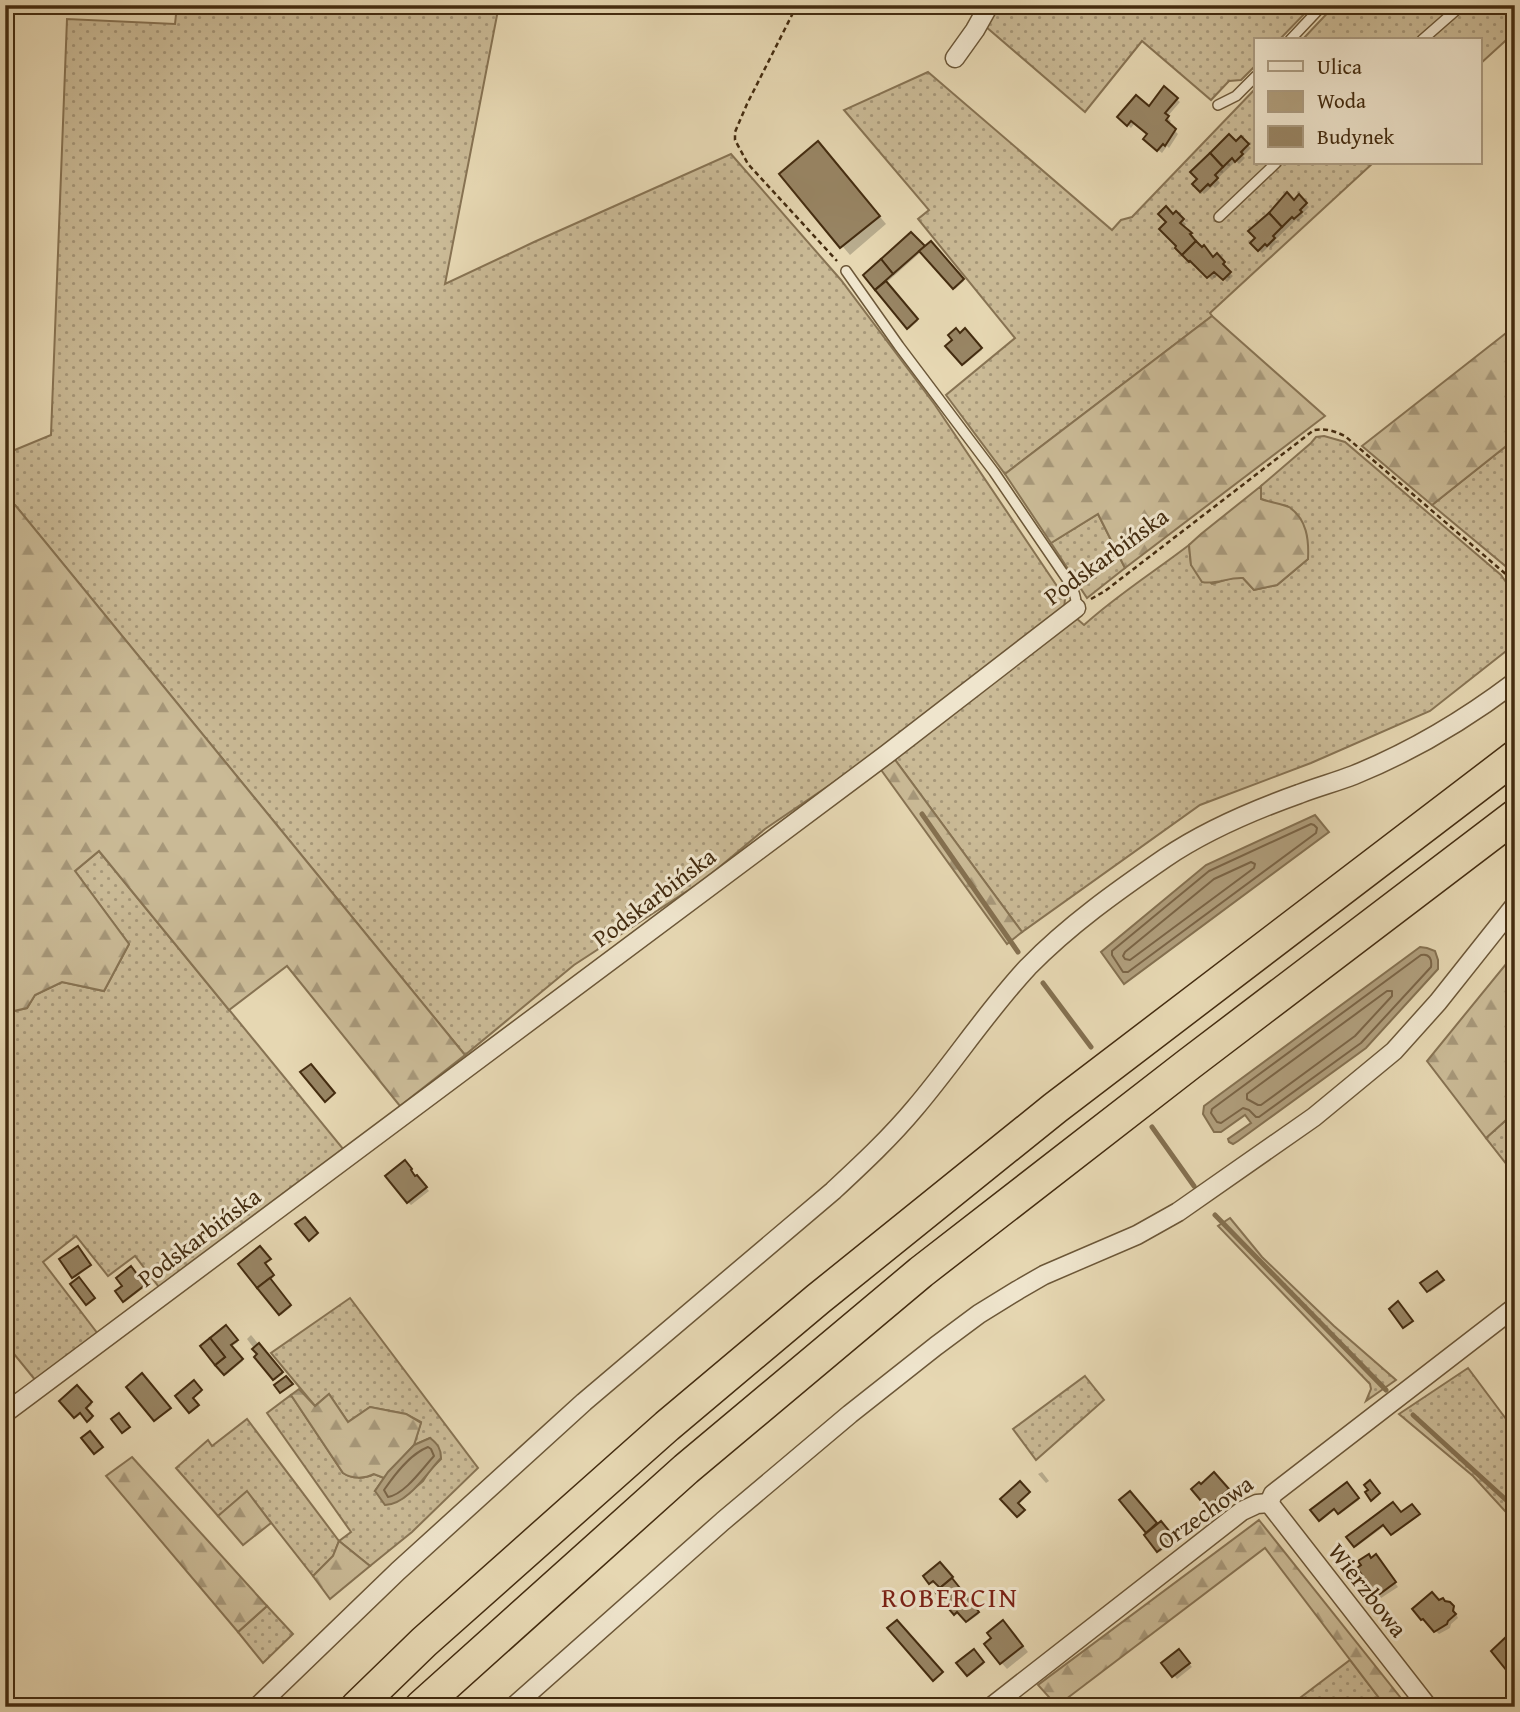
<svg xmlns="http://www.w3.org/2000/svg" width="1520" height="1712" font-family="'Gentium Book Plus',serif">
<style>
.grass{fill:url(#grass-dots);stroke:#877353;stroke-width:2}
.forest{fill:url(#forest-firs);stroke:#877353;stroke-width:2}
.water{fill:#af9d7b;stroke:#847050;stroke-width:2}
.shadow{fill:#0003}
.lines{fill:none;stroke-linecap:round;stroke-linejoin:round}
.shore{stroke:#7a6446;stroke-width:2}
.stream{stroke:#847050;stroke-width:5}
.building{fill:#988564;stroke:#442c10;stroke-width:2}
.lane-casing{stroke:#6c5738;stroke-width:12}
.street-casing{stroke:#6c5738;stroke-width:21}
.highway-casing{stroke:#442c10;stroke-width:35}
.path{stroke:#442c10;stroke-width:2.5;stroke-dasharray:5 3.5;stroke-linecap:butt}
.lane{stroke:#efe5cd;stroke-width:9}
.street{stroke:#efe5cd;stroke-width:18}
.highway{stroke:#e6d7b2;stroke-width:32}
.labels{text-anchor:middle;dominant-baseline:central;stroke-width:6;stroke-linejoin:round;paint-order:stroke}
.street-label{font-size:24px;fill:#442c10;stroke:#efe5cd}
.quarter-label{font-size:28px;letter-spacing:2px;fill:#7a1f14;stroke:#efe5cd}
</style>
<defs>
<pattern id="grass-dots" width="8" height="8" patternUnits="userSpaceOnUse" patternTransform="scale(1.75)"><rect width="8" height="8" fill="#caba96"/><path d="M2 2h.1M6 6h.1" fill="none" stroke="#a69779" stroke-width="1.8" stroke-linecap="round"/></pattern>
<pattern id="forest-firs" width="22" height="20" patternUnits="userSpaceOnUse" patternTransform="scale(1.75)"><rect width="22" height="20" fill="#caba96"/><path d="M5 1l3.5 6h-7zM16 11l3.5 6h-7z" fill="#a69779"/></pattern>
</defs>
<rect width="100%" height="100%" fill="#e6d7b2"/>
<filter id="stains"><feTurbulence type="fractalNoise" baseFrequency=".00286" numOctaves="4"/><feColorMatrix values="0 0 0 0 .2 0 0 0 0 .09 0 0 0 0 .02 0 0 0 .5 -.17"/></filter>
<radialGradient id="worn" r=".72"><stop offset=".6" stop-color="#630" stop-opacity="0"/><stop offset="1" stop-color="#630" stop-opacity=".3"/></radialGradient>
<g class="grass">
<polygon points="177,5 499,5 445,284 534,242 731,154 841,280 935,405 1065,598 1064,611 896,740 765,829 704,880 574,965 465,1055 15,505 5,500 5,454 51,435 67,19 175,24"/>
<polygon points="997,5 1313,5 1279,40 1256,40 1256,65 1241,80 1229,81 1211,100 1142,41 1085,112 985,26"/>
<polygon points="1335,5 1515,5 1515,32 1480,64 1480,40 1302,40"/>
<polygon points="928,72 1112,230 1121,220 1132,217 1256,88 1256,163 1373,163 1210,313 1212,316 1005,474 946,395 1015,338 918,219 929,210 844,110"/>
<path d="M1324 436 1345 442 1501 575 1515 595V644L1430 711 1311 763 1200 805 1022 932 893 757 1075 617 1084 625C1117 595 1154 572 1189 545L1191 565 1212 584 1232 578H1243L1254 590 1277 585 1308 559 1287 506 1273 504 1261 499V486L1311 443 1316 437Z"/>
<polygon points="1515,439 1515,574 1432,505"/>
<polygon points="1098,514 1125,568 1087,598 1051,543"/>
<polygon points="99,851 344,1150 159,1287 135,1256 108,1276 76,1236 43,1262 98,1334 36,1381 5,1343 5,1013 27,1008 35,995 62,982 104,991 129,944 75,871"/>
<polygon points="1515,1112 1515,1175 1486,1138"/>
<polygon points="1230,1218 1262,1257 1334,1326 1396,1380 1366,1401 1371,1389 1370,1384 1218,1226"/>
<path d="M350 1298 478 1468 412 1532 370 1566 339 1541 333 1556 313 1576 247 1492 218 1516 176 1468 208 1440 212 1446 247 1419 339 1541 351 1532 267 1413 291 1395 343 1473C352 1479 364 1479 374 1474L384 1478 375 1491 403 1498 423 1481 430 1470 441 1459 430 1438 414 1445 421 1422 406 1414 370 1407 348 1422 329 1394 315 1406 271 1353Z"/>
<polygon points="1468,1368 1515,1431 1515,1522 1473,1476 1399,1414"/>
<polygon points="1085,1376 1104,1400 1036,1460 1013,1429"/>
<polygon points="267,1606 293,1634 263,1663 238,1632"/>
<polygon points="1350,1660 1386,1707 1288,1707"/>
</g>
<g class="forest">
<polygon points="1212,316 1325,416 1125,568 1098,514 1051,543 1005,474"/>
<polygon points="1515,326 1515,439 1432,505 1362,446"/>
<path d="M1261 486V499C1269 502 1283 504 1289 507 1307 519 1309 540 1308 559L1277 585 1254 590 1243 578C1228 577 1216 585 1202 582L1191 565 1189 545 1201 534Z"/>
<polygon points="5,500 15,505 465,1055 400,1106 287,966 229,1010 99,851 75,871 129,944 104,991 62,982 35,995 27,1008 5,1013"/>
<polygon points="893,757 1022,932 1007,944 879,767"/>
<polygon points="1515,953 1515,1112 1486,1138 1427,1061"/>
<path d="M299 1389 315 1406 329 1394 348 1422 370 1407 406 1414 421 1423 414 1445 384 1478 374 1474C364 1479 352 1479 343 1473L291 1395Z"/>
<polygon points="132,1457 267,1606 238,1632 106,1476"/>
<polygon points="247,1491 271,1523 243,1545 218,1516"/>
<polygon points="1259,1520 1408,1707 1386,1707 1265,1548 1057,1706 1038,1685"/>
<polygon points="339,1541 370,1566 330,1599 313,1576 333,1556"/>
</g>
<g class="water">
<polygon points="1315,815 1329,832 1124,984 1101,952 1206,865"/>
<polygon points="1420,947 1427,948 1435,951 1438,960 1438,969 1366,1048 1238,1141 1233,1144 1229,1142 1228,1139 1251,1123 1245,1115 1221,1132 1214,1132 1203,1114 1204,1106"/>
<path d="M430 1438C438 1444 441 1449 441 1458 427 1473 407 1505 385 1505L375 1491 388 1472 414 1445Z"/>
</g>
<g class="shadow">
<polygon points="1164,89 1180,102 1167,117 1171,121 1168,124 1178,134 1169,148 1167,146 1162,153 1145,139 1149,134 1135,123 1131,128 1119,116 1149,108"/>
<polygon points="1241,138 1251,148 1243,156 1245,158 1239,164 1236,161 1217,179 1220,183 1215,188 1213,186 1204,194 1194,184"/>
<polygon points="826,151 886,224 850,255 781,174"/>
<polygon points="1299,197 1309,207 1302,214 1304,216 1298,221 1296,220 1275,240 1277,242 1271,248 1269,246 1262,253 1252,243"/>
<polygon points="1176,214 1186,224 1184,227 1194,237 1192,239 1214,259 1217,256 1227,266 1225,269 1233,276 1227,282 1219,274 1212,280 1195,263 1173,216"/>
<polygon points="931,244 964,281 955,289 922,251 886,283 918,321 909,329 865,275 925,248"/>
<polygon points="965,331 982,350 964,365 947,346"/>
<polygon points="405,1162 414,1173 413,1175 420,1180 429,1191 411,1205 408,1202"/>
<polygon points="78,1248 91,1266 75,1278 61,1260"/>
<polygon points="260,1248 270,1261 265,1265 274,1277 270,1280 291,1307 281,1315 240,1265"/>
<polygon points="130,1269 145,1287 125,1302 118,1292 124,1287"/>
<polygon points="1437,1273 1444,1282 1430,1292 1423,1283"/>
<polygon points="226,1327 238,1342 231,1347 243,1361 226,1375 202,1346"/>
<polygon points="251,1335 283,1374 275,1380 256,1357 259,1355 247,1339"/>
<polygon points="194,1383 202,1392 192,1399 198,1407 191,1413 178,1396"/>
<polygon points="1515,1385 1515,1400 1508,1390"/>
<polygon points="77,1387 92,1405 86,1410 93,1418 89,1422 82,1413 76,1418 61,1401"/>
<polygon points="1042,1472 1049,1481 1046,1483 1038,1474"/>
<polygon points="1214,1474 1229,1491 1210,1508 1193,1489 1201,1486"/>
<polygon points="1020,1483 1029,1494 1018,1505 1024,1512 1019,1517 1003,1499"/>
<polygon points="1347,1484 1359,1500 1340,1514 1336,1509 1321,1521 1313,1510"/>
<polygon points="1130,1493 1157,1526 1161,1523 1175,1540 1160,1552 1146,1535 1148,1533 1121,1500"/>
<polygon points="1412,1506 1419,1516 1393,1535 1386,1525 1356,1547 1349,1537 1401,1514"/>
<polygon points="1372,1560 1379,1560 1398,1587 1381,1598 1378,1594"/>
<polygon points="940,1565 979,1614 968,1622 960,1612 956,1615 955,1614 955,1605 949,1599 945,1602 944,1601 942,1588 936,1581 932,1584 926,1576"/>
<polygon points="1440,1603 1453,1607 1458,1618 1451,1624 1450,1628 1439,1634 1422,1619"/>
<polygon points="1009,1628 1028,1652 1007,1669 986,1645"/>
<polygon points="1515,1633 1515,1670 1511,1673 1494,1651"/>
<polygon points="973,1652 984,1664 969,1676 959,1663"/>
<polygon points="1182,1655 1192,1667 1177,1679 1164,1663"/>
</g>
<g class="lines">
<g class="shore">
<polygon points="1311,824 1314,825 1317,828 1316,833 1128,972 1123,972 1112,955 1112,951 1209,871"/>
<polygon points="1251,862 1255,864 1254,868 1130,960 1125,959 1123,956 1125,952 1214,879"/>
<path d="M1421 955C1430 953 1432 960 1431 967L1361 1043 1259 1117H1256L1249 1110 1243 1108 1221 1123 1217 1122 1211 1113 1212 1109Z"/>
<polygon points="1387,991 1392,991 1392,996 1355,1036 1261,1105 1258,1105 1247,1099 1247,1094"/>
<path d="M428 1447 431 1449 434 1456C422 1469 405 1494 388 1497L384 1490C395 1474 410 1454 428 1447Z"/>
</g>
<g class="stream">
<polyline points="922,814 1018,952"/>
<polyline points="1043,983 1091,1047"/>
<polyline points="1152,1127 1194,1186"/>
<polyline points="1215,1215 1386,1390"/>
<polyline points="1413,1415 1515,1508"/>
</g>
</g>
<g class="building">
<polygon points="1164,86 1178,98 1165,113 1169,116 1166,120 1176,129 1165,146 1163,144 1157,151 1143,139 1147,134 1131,121 1127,126 1117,117 1136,95 1149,106"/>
<polygon points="1229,134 1236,141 1241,136 1249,144 1241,152 1243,154 1235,162 1232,158 1223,167 1210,153"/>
<polygon points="818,141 880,216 840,248 779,174"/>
<polygon points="1210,153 1223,167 1215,175 1218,178 1210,186 1208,184 1200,192 1192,184 1197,179 1190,172"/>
<polygon points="1287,192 1294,200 1299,194 1307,203 1300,210 1302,212 1294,219 1292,217 1282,227 1269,213"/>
<polygon points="1166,206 1173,214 1176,211 1184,219 1180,223 1192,233 1190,234 1196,241 1182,255 1175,248 1176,246 1159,229 1166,222 1158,214"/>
<polygon points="1269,213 1282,227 1273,236 1275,238 1267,246 1265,244 1258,251 1250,243 1255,238 1248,231"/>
<polygon points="911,232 925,246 893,274 881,259"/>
<polygon points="931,241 964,279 953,289 919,251"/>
<polygon points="1196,241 1202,247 1204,245 1213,257 1217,253 1225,262 1223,264 1231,272 1223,280 1214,272 1207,278 1190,261 1189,262 1182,255"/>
<polygon points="881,259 893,274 875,290 863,275"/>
<polygon points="886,281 918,319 907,329 875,290"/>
<polygon points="956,328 960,333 965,328 982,348 962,365 945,346 952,340 948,335"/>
<polygon points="311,1064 335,1093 325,1102 300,1072"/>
<polygon points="405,1160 412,1169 411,1170 415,1176 417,1175 427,1187 407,1203 385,1176"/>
<polygon points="305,1217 318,1233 309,1241 295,1224"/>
<polygon points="78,1246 91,1265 72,1278 59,1259"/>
<polygon points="260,1246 271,1259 265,1263 274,1275 257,1288 238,1264"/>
<polygon points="131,1266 145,1285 123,1302 115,1291 122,1286 116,1278"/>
<polygon points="1437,1271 1444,1280 1427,1292 1420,1283"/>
<polygon points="79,1277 95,1298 86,1305 70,1284"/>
<polygon points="270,1278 291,1305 279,1315 257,1288"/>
<polygon points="1398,1301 1413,1321 1403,1328 1389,1309"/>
<polygon points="226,1325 238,1340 231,1345 243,1359 224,1375 215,1365 225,1357 210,1338"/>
<polygon points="210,1338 225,1357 215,1365 200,1346"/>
<polygon points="259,1343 283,1372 273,1380 254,1357 257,1354 252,1349"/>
<polygon points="142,1373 171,1408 154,1421 126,1387"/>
<polygon points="286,1376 293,1384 280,1393 274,1385"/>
<polygon points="194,1380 202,1390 193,1398 199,1405 189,1413 175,1396"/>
<polygon points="77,1385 92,1402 86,1408 93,1416 87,1422 80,1413 74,1418 59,1401"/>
<polygon points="119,1413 130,1427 122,1433 111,1419"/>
<polygon points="90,1431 103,1447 94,1454 81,1438"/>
<polygon points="1214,1472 1229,1489 1207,1508 1191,1489 1199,1482 1201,1484"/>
<polygon points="1370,1480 1380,1493 1371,1501 1365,1492 1368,1490 1364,1485"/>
<polygon points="1020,1481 1030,1492 1018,1503 1025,1510 1017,1517 1000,1499"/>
<polygon points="1347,1482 1359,1498 1338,1514 1334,1509 1319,1521 1310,1510"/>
<polygon points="1130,1491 1157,1523 1146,1533 1119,1500"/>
<polygon points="1393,1502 1401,1512 1412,1504 1420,1514 1391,1535 1383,1525 1354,1547 1346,1537"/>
<polygon points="1161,1521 1175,1538 1157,1552 1144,1535"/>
<polygon points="1369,1554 1371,1558 1376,1554 1396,1582 1377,1596 1357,1568 1361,1565 1358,1561"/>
<polygon points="940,1562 953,1577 940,1588 933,1581 929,1584 923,1576"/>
<polygon points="952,1578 979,1612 966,1622 957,1612 954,1615 948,1608 952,1605 947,1599 943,1602 935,1592"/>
<polygon points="1432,1592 1439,1600 1443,1598 1445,1601 1450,1602 1454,1606 1453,1611 1456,1614 1448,1621 1447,1624 1434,1632 1423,1619 1421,1620 1412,1609"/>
<polygon points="897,1620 943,1672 933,1681 887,1628"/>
<polygon points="1003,1620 1023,1646 1000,1664 984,1644 991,1638 987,1633"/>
<polygon points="1507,1636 1515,1645 1515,1668 1511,1667 1507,1671 1491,1651"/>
<polygon points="974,1649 984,1662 967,1676 956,1663"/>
<polygon points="1179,1649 1190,1663 1172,1677 1161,1663"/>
</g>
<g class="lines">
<defs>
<g id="lane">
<polyline points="1290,40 1323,5"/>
<polyline points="1422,40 1462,5"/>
<polyline points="1218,105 1236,96 1256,76"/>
<polyline points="1219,217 1276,163"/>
<path d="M846 271 899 346 994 472 1067 579C1073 590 1077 596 1076 608"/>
</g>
<g id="street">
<polyline points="955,58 975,30 989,5"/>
<polyline points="5,1413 887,754 1076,608"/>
<polyline points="1269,1503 1273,1494 1515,1307"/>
<polyline points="1269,1503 1428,1707"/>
<path d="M257 1707 398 1571 584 1402 833 1191C862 1164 890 1138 915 1108 954 1062 987 1011 1028 967 1069 925 1117 891 1165 858 1205 831 1254 810 1299 794 1317 787 1336 782 1354 775 1411 752 1466 719 1515 682"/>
<polyline points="513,1707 723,1521 850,1414 936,1346 979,1314 1018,1290 1044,1275 1137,1235 1178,1212 1314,1117 1394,1051 1438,1002 1515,905"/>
<polyline points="991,1707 1242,1511 1257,1504 1269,1503"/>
</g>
<g id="highway">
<polyline points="357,1707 424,1642 667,1426 818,1299 1055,1108 1515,757"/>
<polyline points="421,1707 686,1469 921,1272 1189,1064 1515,816"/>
</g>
</defs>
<use href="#lane" class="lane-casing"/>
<use href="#street" class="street-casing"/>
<use href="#highway" class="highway-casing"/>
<g class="path">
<polyline points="797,5 747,104 735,132 735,140 748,164 837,261"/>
<path d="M1091 599 1105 591 1314 430C1326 428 1334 431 1345 436L1515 582"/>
</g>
<use href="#lane" class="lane"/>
<use href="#street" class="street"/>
<use href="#highway" class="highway"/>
</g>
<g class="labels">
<g class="street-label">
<text transform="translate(1106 556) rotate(-36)">Podskarbińska</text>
<text transform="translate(654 897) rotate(-37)">Podskarbińska</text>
<text transform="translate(199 1237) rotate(-37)">Podskarbińska</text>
<text transform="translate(1205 1512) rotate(-35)">Orzechowa</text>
<text transform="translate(1368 1590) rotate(52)">Wierzbowa</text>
</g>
<g class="quarter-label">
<text x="950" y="1596">ROBERCIN</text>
</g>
</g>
<rect width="1520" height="1712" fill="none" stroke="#e6d7b2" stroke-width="28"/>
<rect x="7" y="7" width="1506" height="1698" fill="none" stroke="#442c10" stroke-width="3.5"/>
<rect x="14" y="14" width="1492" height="1684" fill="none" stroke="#442c10" stroke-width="2"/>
<rect x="1254" y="38" width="228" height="126" fill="#efe5cd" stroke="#ab9b81" stroke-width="2"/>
<rect x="1268" y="61" width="35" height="10" fill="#efe5cd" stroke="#ab9b81" stroke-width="2"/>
<text x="1317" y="74" font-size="21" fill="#442c10">Ulica</text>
<rect x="1268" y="91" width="35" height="21" fill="#af9d7b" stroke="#ab9b81" stroke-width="2"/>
<text x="1317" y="108" font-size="21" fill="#442c10">Woda</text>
<rect x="1268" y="126" width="35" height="21" fill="#988564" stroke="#ab9b81" stroke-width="2"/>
<text x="1317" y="144" font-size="21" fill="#442c10">Budynek</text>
<rect width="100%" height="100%" filter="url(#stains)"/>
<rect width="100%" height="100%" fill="url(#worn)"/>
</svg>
